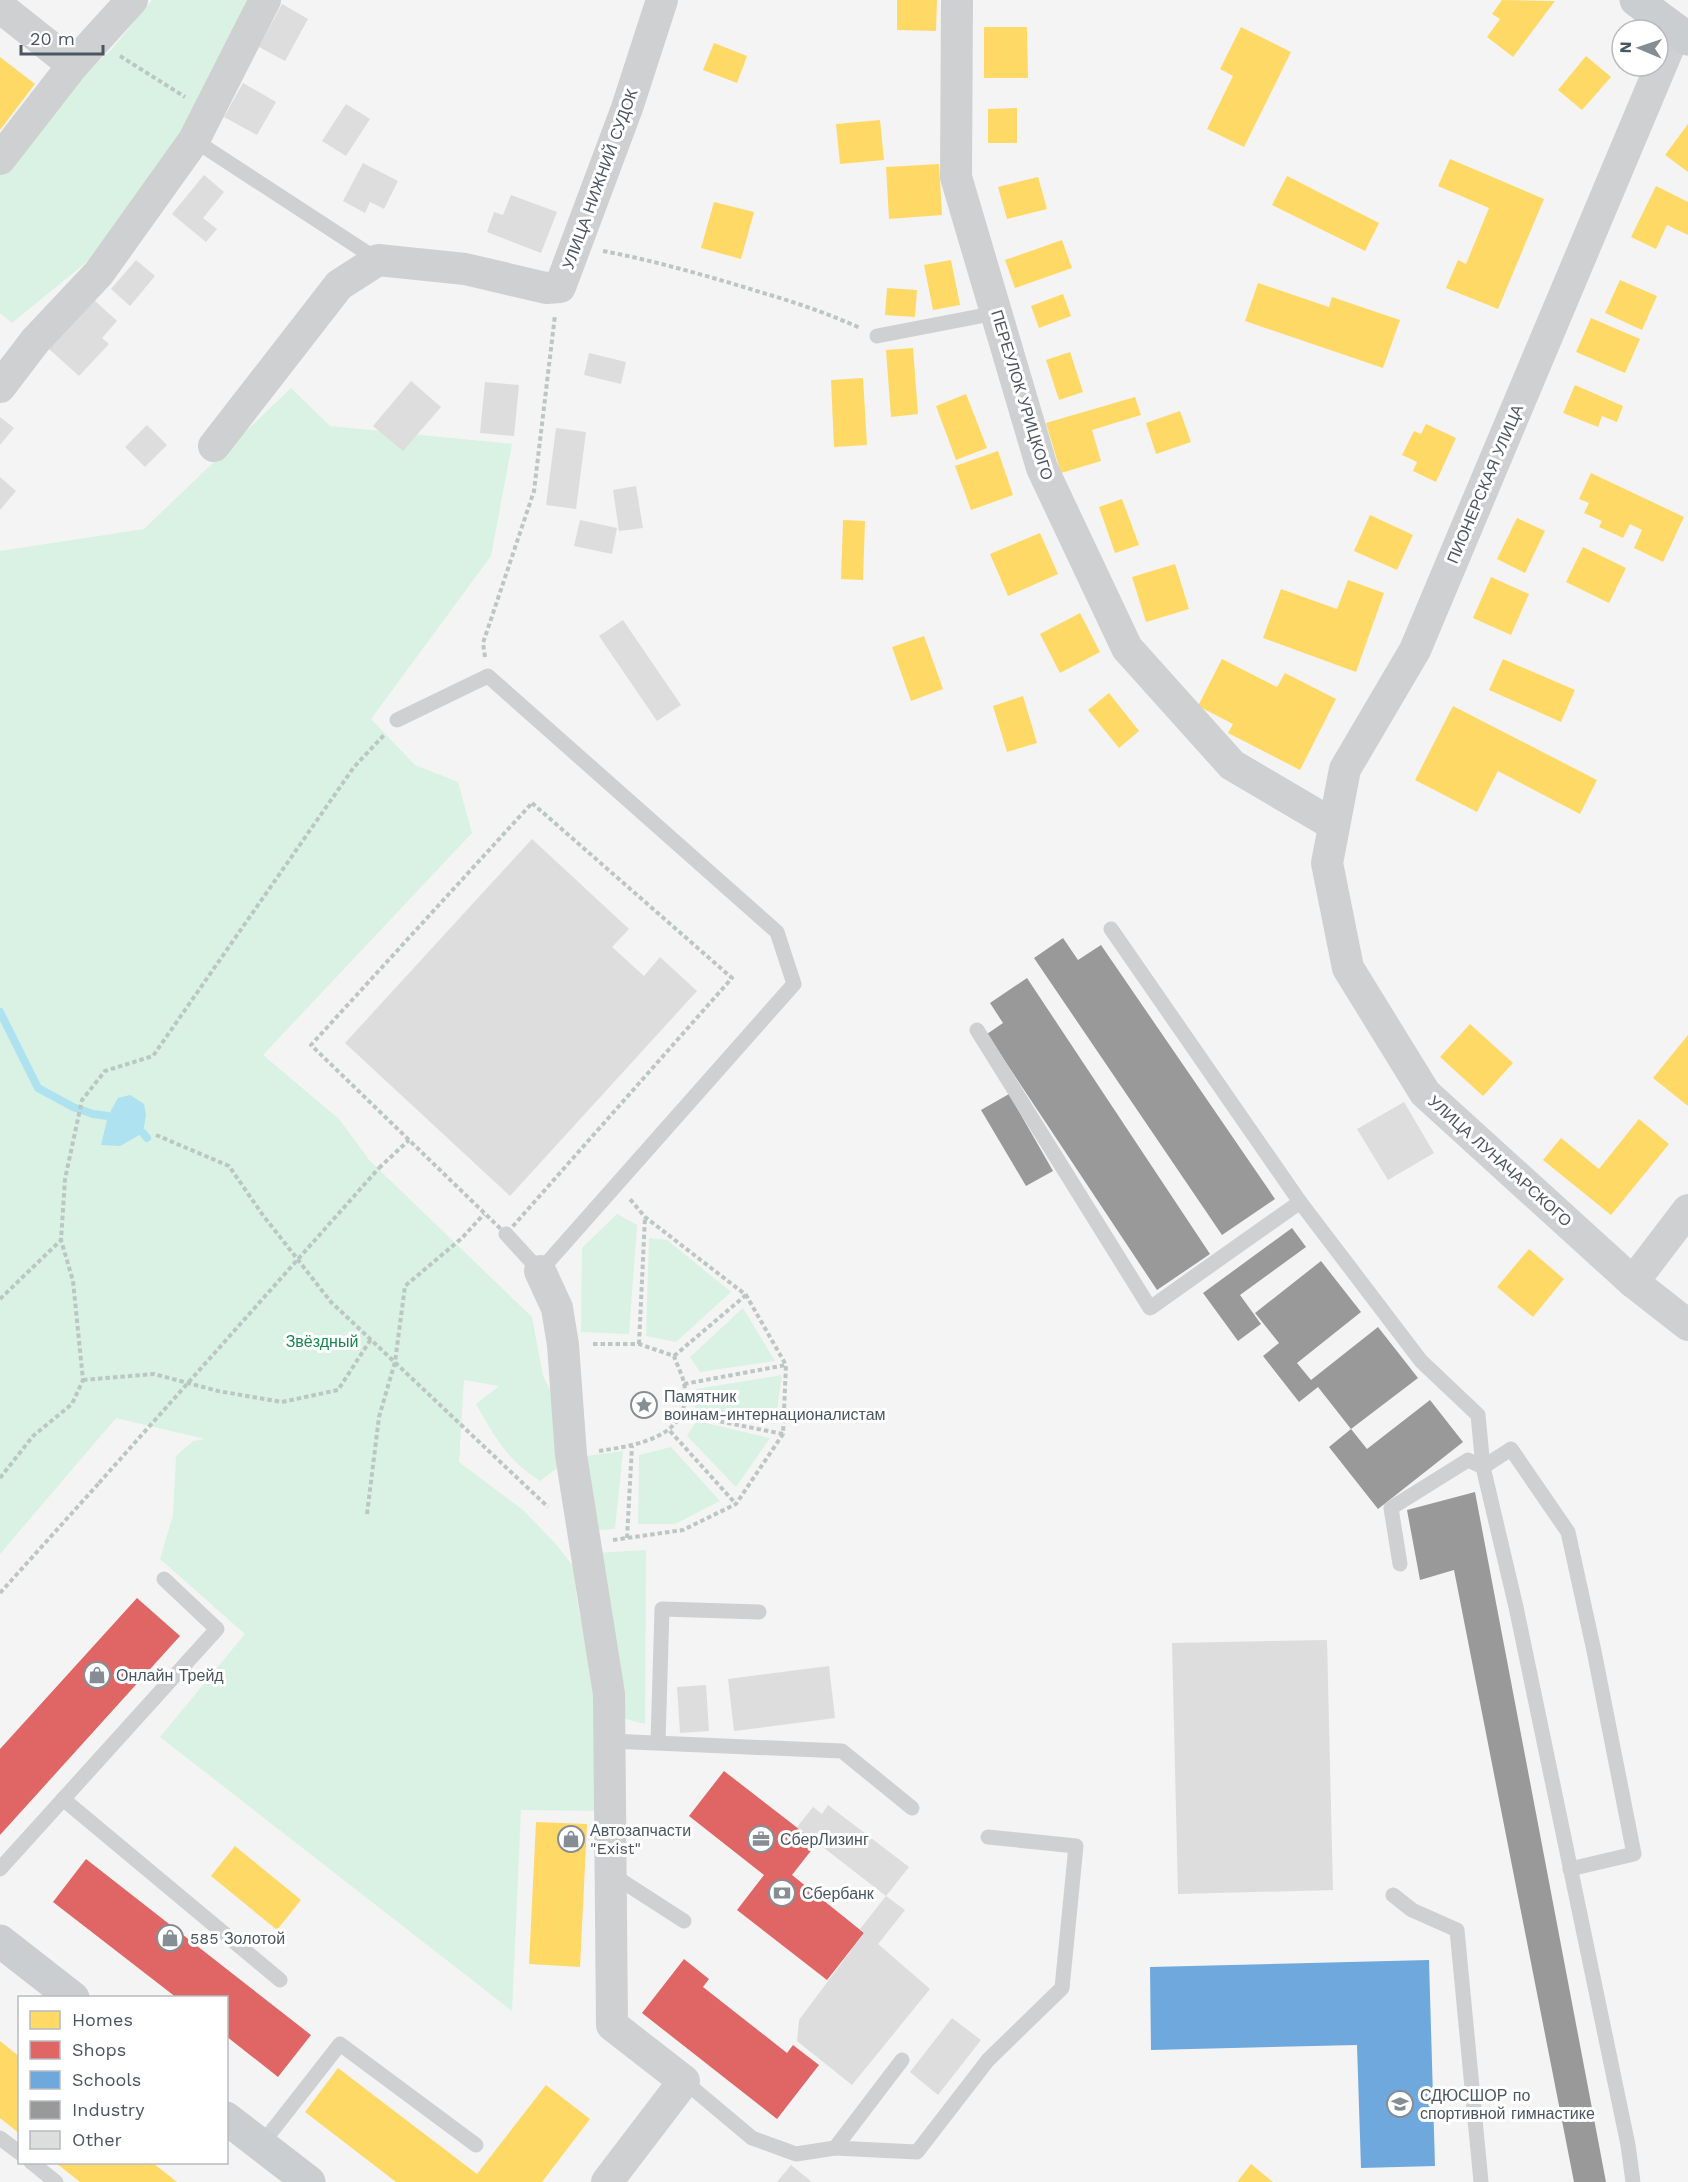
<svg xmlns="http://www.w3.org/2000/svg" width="1688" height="2182" font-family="'Work Sans',sans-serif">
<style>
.green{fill:#d9f2e3}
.water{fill:#aee2f0}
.homes{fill:#ffd966}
.shops{fill:#e06666}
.schools{fill:#6fa8dc}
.industry{fill:#999}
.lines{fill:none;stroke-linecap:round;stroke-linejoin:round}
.stream{stroke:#aee2f0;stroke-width:8}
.building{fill:#ddddde}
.path{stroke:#bcc7c4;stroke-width:4;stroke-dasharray:4.5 3;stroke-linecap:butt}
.service{stroke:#ced0d2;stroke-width:15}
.minor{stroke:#ced0d2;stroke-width:32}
.primary{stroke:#caced1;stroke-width:33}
.path-bridge{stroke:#bcc7c4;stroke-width:4;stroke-dasharray:4.5 3;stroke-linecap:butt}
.labels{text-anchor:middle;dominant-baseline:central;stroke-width:6;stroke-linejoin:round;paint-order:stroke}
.street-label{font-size:16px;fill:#4a5661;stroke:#fff}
.park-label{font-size:16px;fill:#17864f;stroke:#fff}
.poi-label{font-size:16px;fill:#4a5661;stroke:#fff;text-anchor:start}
</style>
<rect width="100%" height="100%" fill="#f4f4f4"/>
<g class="green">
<polygon points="152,0 258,0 188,135 100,251 12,323 0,313 0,172 66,91 112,49"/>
<path d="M291 388 330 426 512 444 491 556 371 719 415 765 458 782 472 833 263 1055 339 1119 370 1161 532 1317 543 1376 562 1413 563 1438 557 1468 540 1481C506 1458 496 1439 476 1404L499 1386 464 1380 459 1462 523 1510 555 1543 573 1566 579 1613 598 1678 603 1811 521 1810 512 2011 160 1737 245 1634 160 1559 173 1515 176 1456 193 1441 205 1439 116 1418 0 1554V551L144 529Z"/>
<polygon points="617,1214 637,1225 629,1334 581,1332 582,1248"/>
<polygon points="649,1238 667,1240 731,1292 676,1342 646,1336"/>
<polygon points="743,1308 775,1361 700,1372 690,1357"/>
<polygon points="782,1375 775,1424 695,1409 696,1389"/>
<polygon points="696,1421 770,1438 736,1487 687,1436"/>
<polygon points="671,1447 720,1501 675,1524 638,1524 639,1455"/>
<polygon points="623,1451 615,1529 599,1530 587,1456"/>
<polygon points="646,1550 645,1724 622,1718 596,1553"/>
</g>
<polygon class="water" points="130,1095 144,1104 146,1115 143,1133 120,1146 101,1145 108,1116 118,1098"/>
<g class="homes">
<polygon points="897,0 937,0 936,31 897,30"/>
<polygon points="1502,0 1555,1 1513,57 1487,37 1500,19 1492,14"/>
<polygon points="984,27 1027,27 1028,78 984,78"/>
<polygon points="1241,27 1291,52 1244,147 1207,129 1233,76 1220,69"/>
<polygon points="714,43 747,56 737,83 703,70"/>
<polygon points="1586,56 1611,77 1582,110 1558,90"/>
<polygon points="0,57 35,84 0,130"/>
<polygon points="1017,108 1017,143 988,143 988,109"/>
<polygon points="880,120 884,160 840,164 836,124"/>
<polygon points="1688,124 1688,172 1665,155"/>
<polygon points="1450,159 1544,199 1498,309 1446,288 1458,260 1466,264 1489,208 1438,186"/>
<polygon points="939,164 942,215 889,219 886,167"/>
<polygon points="1287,176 1379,223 1365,251 1272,205"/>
<polygon points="1038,177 1047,209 1007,219 998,187"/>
<polygon points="1656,186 1688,202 1688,235 1667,225 1656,249 1631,237"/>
<polygon points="714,202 754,212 741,259 701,248"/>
<polygon points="1062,240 1072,268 1015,288 1005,260"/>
<polygon points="951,260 960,305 933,310 924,265"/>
<polygon points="1620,280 1657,296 1642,330 1605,313"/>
<polygon points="1258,283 1329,307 1332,297 1400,320 1383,368 1245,321"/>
<polygon points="887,288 917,290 915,317 885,315"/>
<polygon points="1063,294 1071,316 1039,328 1031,306"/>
<polygon points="1591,318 1640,339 1625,373 1576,352"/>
<polygon points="913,348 918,414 891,417 886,350"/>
<polygon points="1070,352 1083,392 1059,400 1046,360"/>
<polygon points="863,378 867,445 834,447 831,380"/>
<polygon points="1575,385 1623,406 1617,422 1602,416 1598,427 1563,413"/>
<polygon points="966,394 987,448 956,460 936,406"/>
<polygon points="1135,397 1141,415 1092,430 1101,461 1061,473 1046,423"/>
<polygon points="1180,411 1191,442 1156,454 1146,423"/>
<polygon points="1426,424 1456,438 1436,482 1413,471 1417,462 1402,455 1414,431 1421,434"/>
<polygon points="998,451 1013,495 971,510 955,466"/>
<polygon points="1591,473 1684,517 1663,562 1634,548 1642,530 1630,524 1623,538 1599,527 1602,521 1584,513 1589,503 1579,499"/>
<polygon points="1122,499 1139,545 1115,553 1099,507"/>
<polygon points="1370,515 1413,535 1397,570 1354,551"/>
<polygon points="1517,518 1545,531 1525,573 1497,559"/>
<polygon points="843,520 865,521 863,580 841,579"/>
<polygon points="1040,533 1058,574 1008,596 990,554"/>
<polygon points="1583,547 1626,568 1609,603 1566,582"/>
<polygon points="1175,564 1189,609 1146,622 1132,577"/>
<polygon points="1491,577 1529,594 1511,635 1473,618"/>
<polygon points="1348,580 1384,593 1356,672 1263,638 1281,589 1337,609"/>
<polygon points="1080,613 1100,652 1060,673 1040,634"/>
<polygon points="924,636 943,689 911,701 892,647"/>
<polygon points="1222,659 1277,687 1285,673 1336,699 1300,770 1228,733 1233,724 1198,706"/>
<polygon points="1503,659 1575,690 1561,722 1489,690"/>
<polygon points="1109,693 1139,731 1119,748 1088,710"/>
<polygon points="1023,696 1037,743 1007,752 993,706"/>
<polygon points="1453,706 1597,780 1580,814 1498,771 1477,812 1415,780"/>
<polygon points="1470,1024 1513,1063 1483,1096 1440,1057"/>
<polygon points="1688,1035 1688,1106 1653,1078"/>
<polygon points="1639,1119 1669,1144 1611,1215 1543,1160 1561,1138 1599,1169"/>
<polygon points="1529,1249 1564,1279 1533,1317 1497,1287"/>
<polygon points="536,1822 587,1824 580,1967 529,1964"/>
<polygon points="235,1846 301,1900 277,1930 211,1876"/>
<polygon points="0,2041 20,2057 20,2134 0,2118"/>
<polygon points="338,2068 477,2174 546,2085 590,2119 542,2182 396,2182 305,2112"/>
<polygon points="56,2163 153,2163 177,2182 80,2182"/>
<polygon points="1251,2164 1273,2182 1237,2182"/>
</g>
<g class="shops">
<polygon points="137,1598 180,1636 0,1835 0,1749"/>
<polygon points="724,1771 817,1843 792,1875 864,1933 827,1980 737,1910 764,1875 689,1816"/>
<polygon points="86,1859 311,2035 278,2077 226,2036 226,1998 177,1998 53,1902"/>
<polygon points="684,1959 709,1979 703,1987 787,2053 793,2045 819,2065 777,2119 642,2013"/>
</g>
<polygon class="schools" points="1429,1960 1435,2166 1361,2168 1357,2045 1151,2050 1150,1967"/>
<g class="industry">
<polygon points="1063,938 1078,960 1101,945 1275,1199 1222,1235 1034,958"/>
<polygon points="1027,978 1210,1254 1157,1290 987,1034 1003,1023 990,1003"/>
<polygon points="1009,1094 1053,1171 1026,1186 981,1110"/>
<polygon points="1292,1228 1306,1247 1240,1295 1261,1324 1238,1341 1203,1293"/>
<polygon points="1321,1261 1361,1312 1297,1363 1311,1380 1378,1327 1418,1378 1351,1429 1318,1387 1299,1402 1263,1356 1279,1343 1255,1313"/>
<polygon points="1430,1400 1463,1442 1378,1509 1329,1447 1351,1429 1367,1449"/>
<polygon points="1475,1492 1606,2182 1574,2182 1454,1570 1420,1580 1407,1510"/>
</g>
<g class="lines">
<g class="stream">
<polyline points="0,1012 38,1088 73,1107 93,1114 108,1116"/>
<polyline points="143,1133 147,1138"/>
</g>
</g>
<g class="building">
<polygon points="282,4 308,19 285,61 259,47"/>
<polygon points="243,83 276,102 257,135 224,117"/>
<polygon points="346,104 370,119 346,156 322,141"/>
<polygon points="363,163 398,181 384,209 370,202 365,213 343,201"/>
<polygon points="204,175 224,192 203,218 217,229 206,242 172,214"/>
<polygon points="511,195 557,212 541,253 487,232 494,212 503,215"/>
<polygon points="136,260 155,276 130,306 111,289"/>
<polygon points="94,300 117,321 102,338 109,344 79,376 49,349"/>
<polygon points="589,353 626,362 621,384 584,375"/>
<polygon points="411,381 441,407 403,451 373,426"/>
<polygon points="485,382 519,385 514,436 480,433"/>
<polygon points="0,417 14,428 0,445"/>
<polygon points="147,425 167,445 145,467 125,447"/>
<polygon points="556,428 586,432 576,509 546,505"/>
<polygon points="0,477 16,491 0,510"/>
<polygon points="636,486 643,528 619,531 613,490"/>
<polygon points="580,520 617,528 612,554 574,546"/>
<polygon points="623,620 681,705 657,721 599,636"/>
<polygon points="532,839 629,929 612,947 644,976 660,957 697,991 510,1196 345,1043"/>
<polygon points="1404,1102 1434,1153 1388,1180 1357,1129"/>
<polygon points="1327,1640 1333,1890 1178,1894 1172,1643"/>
<polygon points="829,1666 835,1718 734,1731 728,1679"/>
<polygon points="706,1685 709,1731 680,1733 677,1687"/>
<polygon points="828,1805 909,1867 886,1896 797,1827 813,1807 822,1814"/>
<polygon points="886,1896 905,1910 878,1944 930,1989 852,2085 797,2041 799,2020 864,1933 860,1929"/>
<polygon points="952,2018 981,2040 938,2095 910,2072"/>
<polygon points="791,2165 812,2182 777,2182"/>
</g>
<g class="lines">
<g class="path">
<polyline points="120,56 185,97"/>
<path d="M603 251C656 261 708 276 760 292 794 302 827 313 860 328"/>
<polyline points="485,657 483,643 534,491 555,315"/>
<polygon points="532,803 732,978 506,1234 311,1045"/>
<polyline points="156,1135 229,1166 262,1214 331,1302 548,1507"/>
<polyline points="379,1168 409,1140"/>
<polyline points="0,1299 61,1240"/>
<path d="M593 1344H639L674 1356C677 1365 682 1374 684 1383 694 1437 638 1445 599 1451"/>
<polyline points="639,1344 645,1217"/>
<polyline points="674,1356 746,1295"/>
<polyline points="83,1380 154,1374 218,1391 282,1402 338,1390 371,1339"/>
<polyline points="684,1384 786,1365"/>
<polyline points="683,1414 783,1434"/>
<polyline points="670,1431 736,1504"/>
<polyline points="0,1478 33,1436 72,1404 83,1380 73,1281 61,1240 65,1179 82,1100 105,1071 153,1056 354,767 385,734"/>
<polyline points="367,1514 379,1417 395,1362 405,1286 462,1238 484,1214"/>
<polyline points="627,1538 632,1446"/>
<polyline points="613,1540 683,1530 736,1504 783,1434 786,1365 746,1295 645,1217 630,1199"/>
<polyline points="0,1593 99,1483"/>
</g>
<g class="service">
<polyline points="194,140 378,260"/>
<polyline points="877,336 996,313"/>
<polyline points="397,720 488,676 777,932 794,984 540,1271 506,1234"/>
<polyline points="1111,929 1300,1202 1421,1361 1478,1415 1483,1467 1511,1449 1568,1532 1594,1651 1634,1854 1570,1869"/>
<polyline points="977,1030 1150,1308 1300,1202"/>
<polyline points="1400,1564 1391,1508 1468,1460 1483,1467 1516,1607 1628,2145 1633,2182"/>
<polyline points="610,1741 842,1751 912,1808"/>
<polyline points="658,1742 662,1609 759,1612"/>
<polyline points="63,1799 280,1980"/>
<polyline points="0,1869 217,1629 164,1579"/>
<polyline points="611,1874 684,1921"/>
<polyline points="1393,1895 1412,1910 1457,1930 1481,2182"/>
<polyline points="684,2081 752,2138 796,2154 835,2148 902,2060"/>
<polyline points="0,2138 20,2153"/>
<polyline points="261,2145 340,2044 476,2145"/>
<polyline points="835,2148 917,2152 988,2060 1062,1988 1076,1846 988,1837"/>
<polyline points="31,2162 56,2182"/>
</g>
<g class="minor">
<polyline points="957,0 956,177 1042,468 1127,648 1232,765 1334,825"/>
<polyline points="0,7 73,65"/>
<polyline points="1676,30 1415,650 1345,769 1327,863 1348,968 1425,1093 1633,1282 1688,1325"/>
<polyline points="0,159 73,65 132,0"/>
<polyline points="0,387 35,341 99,273 194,140 265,0"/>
<polyline points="214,446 339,285 378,260 465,269 546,288 560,287 627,108 662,0"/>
<polyline points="540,1271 557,1308 563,1345 571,1455 609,1694 612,2025 684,2081 607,2182"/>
<polyline points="1633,1282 1688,1210"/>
</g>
<g class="primary">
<polyline points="1636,0 1688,39"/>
<polyline points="0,1941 73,1998"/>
<polyline points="226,2118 309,2182"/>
</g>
<polyline class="path-bridge" points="99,1483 379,1168"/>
</g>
<defs>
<symbol id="sight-ring" viewBox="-11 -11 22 22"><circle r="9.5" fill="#fff" stroke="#868d94" stroke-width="1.5"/><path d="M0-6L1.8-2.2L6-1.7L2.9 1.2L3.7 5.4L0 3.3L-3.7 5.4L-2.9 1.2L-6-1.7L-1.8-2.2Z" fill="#868d94"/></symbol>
<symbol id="shop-ring" viewBox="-11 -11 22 22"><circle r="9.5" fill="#fff" stroke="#868d94" stroke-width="1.5"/><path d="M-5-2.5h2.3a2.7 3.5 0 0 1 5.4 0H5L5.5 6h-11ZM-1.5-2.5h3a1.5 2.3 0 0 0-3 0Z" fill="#868d94"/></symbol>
<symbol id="office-ring" viewBox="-11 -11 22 22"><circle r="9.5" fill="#fff" stroke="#868d94" stroke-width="1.5"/><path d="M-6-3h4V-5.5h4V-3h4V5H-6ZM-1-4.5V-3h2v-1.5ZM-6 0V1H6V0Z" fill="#868d94"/></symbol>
<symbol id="bank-ring" viewBox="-11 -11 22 22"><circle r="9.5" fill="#fff" stroke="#868d94" stroke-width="1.5"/><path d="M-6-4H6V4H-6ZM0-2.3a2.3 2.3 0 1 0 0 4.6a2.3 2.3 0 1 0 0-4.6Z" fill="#868d94"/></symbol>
<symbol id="school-ring" viewBox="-11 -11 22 22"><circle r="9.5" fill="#fff" stroke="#868d94" stroke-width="1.5"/><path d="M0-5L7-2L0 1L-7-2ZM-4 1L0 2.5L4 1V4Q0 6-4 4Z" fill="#868d94"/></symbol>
</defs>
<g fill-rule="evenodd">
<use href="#sight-ring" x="629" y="1390" width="30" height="30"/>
<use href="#shop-ring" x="82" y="1660" width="30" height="30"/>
<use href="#shop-ring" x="556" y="1824" width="30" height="30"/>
<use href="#office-ring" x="746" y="1824" width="30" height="30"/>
<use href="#bank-ring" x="767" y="1878" width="30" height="30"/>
<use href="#shop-ring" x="155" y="1923" width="30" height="30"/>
<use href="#school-ring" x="1385" y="2089" width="30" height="30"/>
</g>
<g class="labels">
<g class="street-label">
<text transform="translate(600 179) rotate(-70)">УЛИЦА НИЖНИЙ СУДОК</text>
<text transform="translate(1022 395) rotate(73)">ПЕРЕУЛОК УРИЦКОГО</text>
<text transform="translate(1485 484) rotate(-67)">ПИОНЕРСКАЯ УЛИЦА</text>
<text transform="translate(1500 1161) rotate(42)">УЛИЦА ЛУНАЧАРСКОГО</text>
</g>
<g class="park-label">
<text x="322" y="1341">Звёздный</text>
</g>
<g class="poi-label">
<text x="664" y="1396">Памятник<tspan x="664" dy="18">воинам-интернационалистам</tspan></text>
<text x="116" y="1675">Онлайн Трейд</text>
<text x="590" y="1830">Автозапчасти<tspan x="590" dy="18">"Exist"</tspan></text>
<text x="780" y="1839">СберЛизинг</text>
<text x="802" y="1893">Сбербанк</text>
<text x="190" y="1938">585 Золотой</text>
<text x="1420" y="2095">СДЮСШОР по<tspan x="1420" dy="18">спортивной гимнастике</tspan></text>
</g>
</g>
<rect x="18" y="1996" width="210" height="168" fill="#ffffff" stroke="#b7bbc0" stroke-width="1.5"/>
<rect x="30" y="2011" width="30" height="18" fill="#ffd966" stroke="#b7bbc0" stroke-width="1.5"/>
<text x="72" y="2026" font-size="18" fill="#4a5661">Homes</text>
<rect x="30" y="2041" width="30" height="18" fill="#e06666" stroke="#b7bbc0" stroke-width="1.5"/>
<text x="72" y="2056" font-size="18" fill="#4a5661">Shops</text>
<rect x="30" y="2071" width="30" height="18" fill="#6fa8dc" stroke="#b7bbc0" stroke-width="1.5"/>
<text x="72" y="2086" font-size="18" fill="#4a5661">Schools</text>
<rect x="30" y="2101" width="30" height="18" fill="#999999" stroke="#b7bbc0" stroke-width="1.5"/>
<text x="72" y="2116" font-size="18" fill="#4a5661">Industry</text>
<rect x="30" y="2131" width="30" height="18" fill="#ddddde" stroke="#b7bbc0" stroke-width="1.5"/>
<text x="72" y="2146" font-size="18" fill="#4a5661">Other</text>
<g transform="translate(1640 48) rotate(272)"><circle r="28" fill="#ffffff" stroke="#b7bbc0" stroke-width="1.5"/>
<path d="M0-4.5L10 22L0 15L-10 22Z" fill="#868d94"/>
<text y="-9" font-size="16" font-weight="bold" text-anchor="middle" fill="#4a5661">N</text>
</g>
<path d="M21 45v9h82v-9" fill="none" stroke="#4a5661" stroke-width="3"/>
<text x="30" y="45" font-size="18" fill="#4a5661" stroke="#ffffff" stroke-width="4.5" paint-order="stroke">20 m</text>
</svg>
